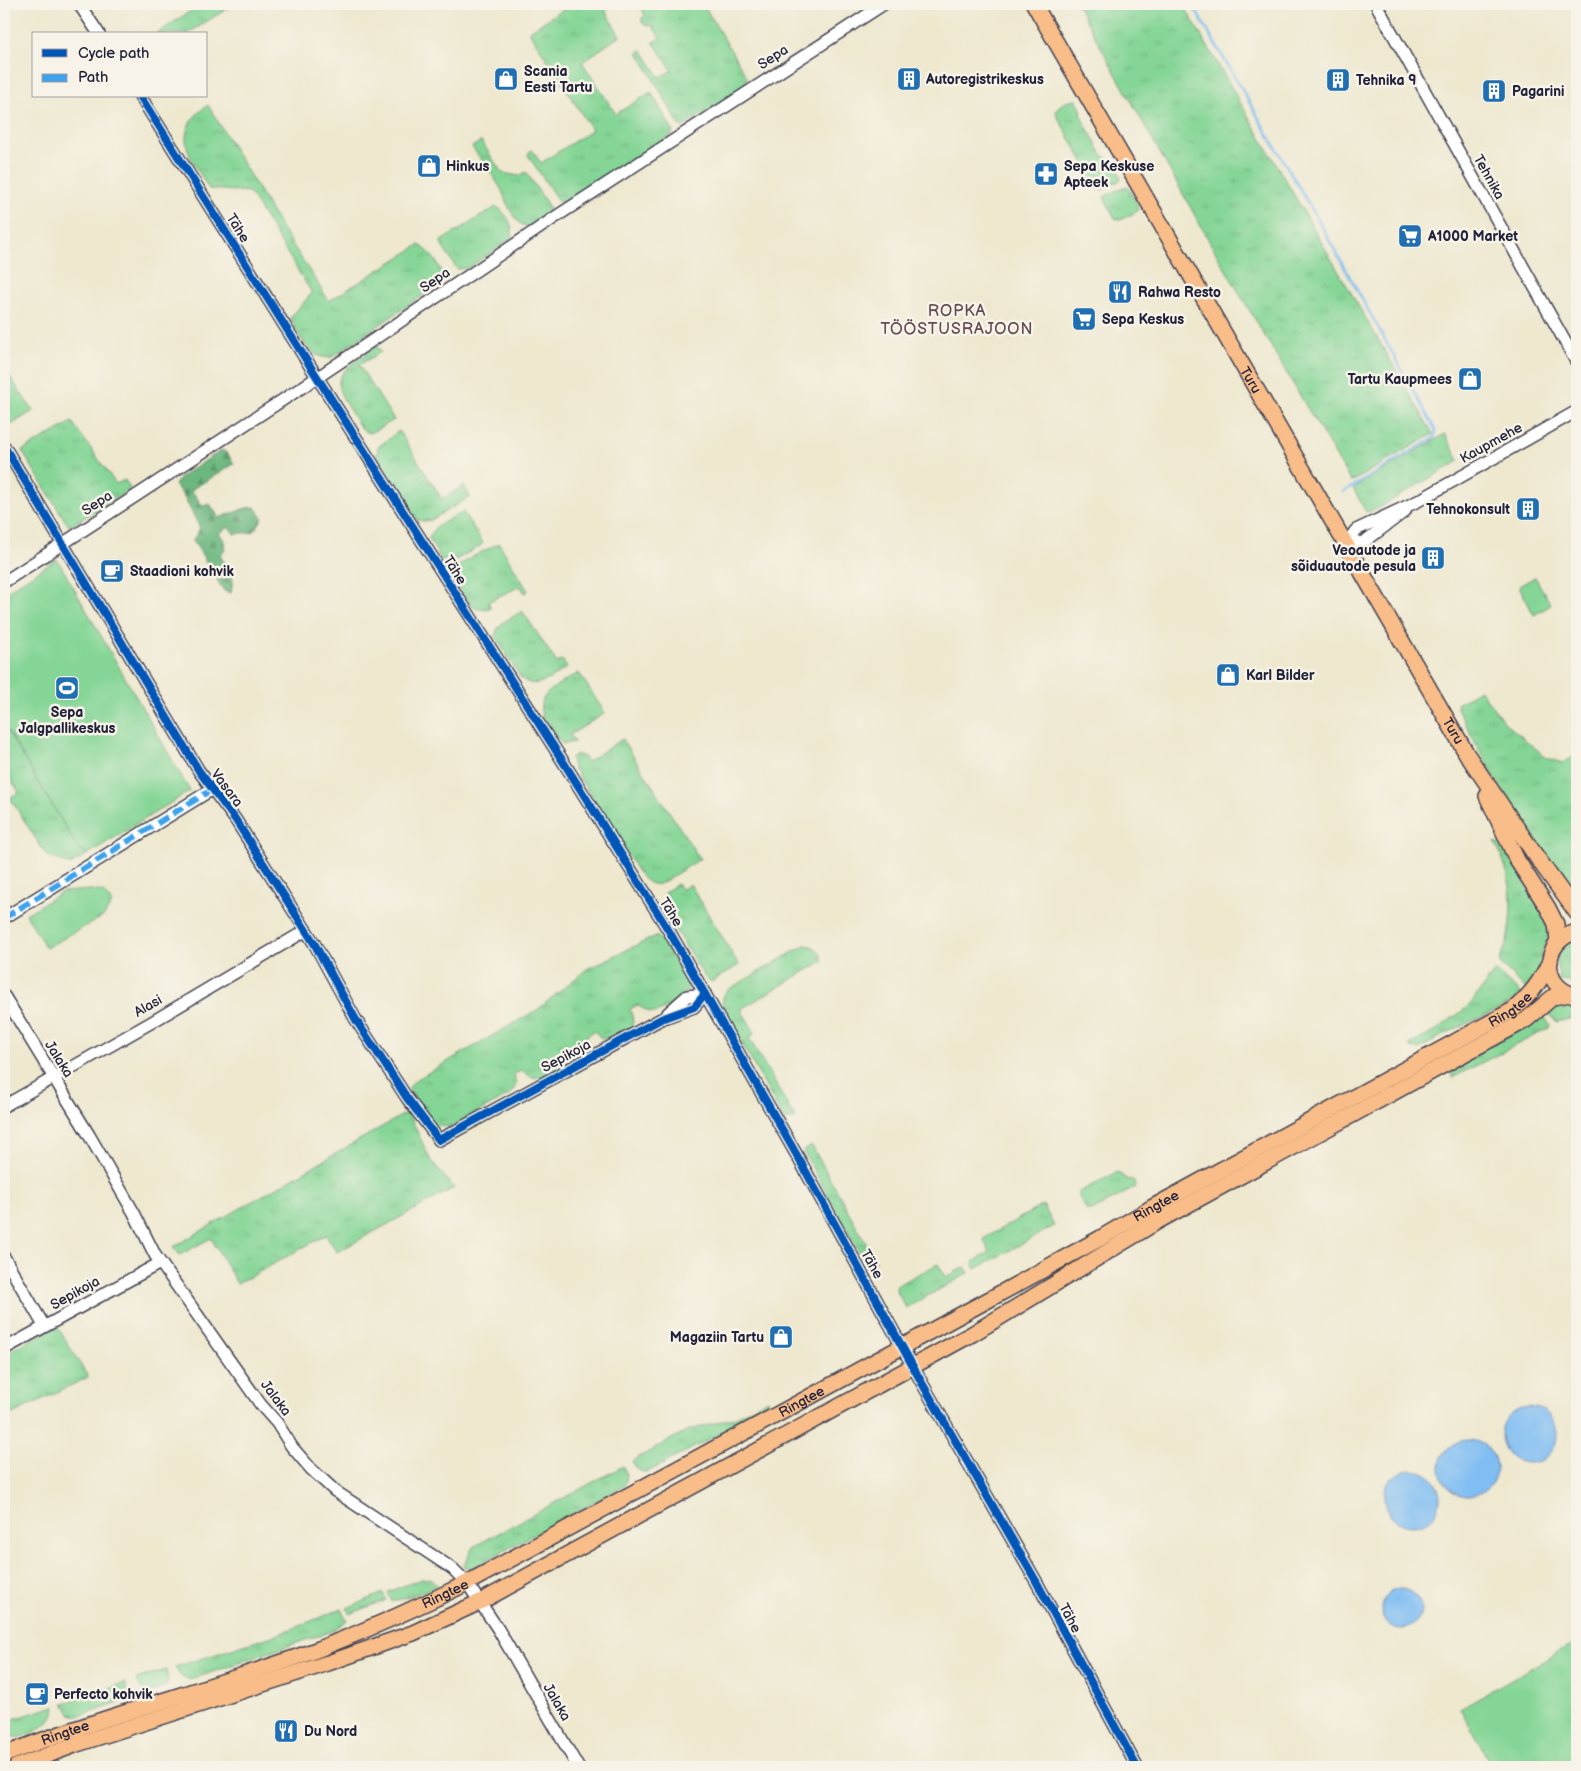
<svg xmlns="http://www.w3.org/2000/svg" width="1581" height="1771" font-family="'Balsamiq Sans',sans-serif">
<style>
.grass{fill:url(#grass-tufts);stroke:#547c68}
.forest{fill:url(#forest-firs);stroke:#476c5d}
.green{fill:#85d696;stroke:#547c68}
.water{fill:#7fbdf3;stroke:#507097}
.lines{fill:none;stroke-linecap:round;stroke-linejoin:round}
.stream{stroke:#7fbdf3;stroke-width:2.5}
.minor-casing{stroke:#414051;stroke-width:14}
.major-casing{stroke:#414051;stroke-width:18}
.minor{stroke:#fff;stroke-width:11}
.major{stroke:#f8bd89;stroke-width:15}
.quiet{stroke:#3ea2ec;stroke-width:6;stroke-dasharray:12 6;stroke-linecap:butt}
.cycleway-casing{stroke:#f7f3e8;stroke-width:11}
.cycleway{stroke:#0057b8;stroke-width:8}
.labels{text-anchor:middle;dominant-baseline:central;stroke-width:5;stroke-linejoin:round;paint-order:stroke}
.street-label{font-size:14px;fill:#22223b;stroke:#f7f3e8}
.poi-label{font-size:14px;font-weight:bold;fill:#22223b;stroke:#f7f3e8;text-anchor:start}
.quarter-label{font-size:16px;letter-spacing:1px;fill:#624b53;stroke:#f7f3e8}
</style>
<defs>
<pattern id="grass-tufts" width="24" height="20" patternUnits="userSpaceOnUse" patternTransform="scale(1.25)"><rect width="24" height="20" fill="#85d696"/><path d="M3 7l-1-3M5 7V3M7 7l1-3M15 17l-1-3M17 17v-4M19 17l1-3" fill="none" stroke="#73b782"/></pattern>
<pattern id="forest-firs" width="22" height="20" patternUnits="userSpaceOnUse" patternTransform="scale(1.25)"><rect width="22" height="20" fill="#6cb77f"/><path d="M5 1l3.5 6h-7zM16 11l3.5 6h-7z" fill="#589469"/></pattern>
</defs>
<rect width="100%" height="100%" fill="#f7f3e8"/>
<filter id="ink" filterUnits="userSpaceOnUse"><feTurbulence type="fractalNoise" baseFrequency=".02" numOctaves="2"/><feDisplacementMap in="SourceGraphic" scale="10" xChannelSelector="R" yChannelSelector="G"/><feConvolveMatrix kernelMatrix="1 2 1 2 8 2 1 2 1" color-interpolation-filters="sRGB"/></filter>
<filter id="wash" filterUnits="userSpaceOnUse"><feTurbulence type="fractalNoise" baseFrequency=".0096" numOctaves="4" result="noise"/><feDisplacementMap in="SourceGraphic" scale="20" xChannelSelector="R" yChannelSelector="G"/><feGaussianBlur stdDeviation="1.12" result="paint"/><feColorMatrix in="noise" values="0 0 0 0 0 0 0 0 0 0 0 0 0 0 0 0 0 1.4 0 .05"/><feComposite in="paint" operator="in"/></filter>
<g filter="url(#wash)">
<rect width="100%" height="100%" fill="#eee8cf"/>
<g class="grass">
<polygon points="201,4 233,5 187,34 156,34"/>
<polygon points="571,4 615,4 605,10 620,36 582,62 616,114 651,92 673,131 672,135 565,204 558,201 528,155 529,152 532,150 541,163 592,130 530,33 531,30"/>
<polygon points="639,4 696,4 698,5 703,4 747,77 744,87 683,127 680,126 638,52 642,50 660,77 672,70 653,42 660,38 652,25 648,26 642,22 642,18 645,15"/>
<polygon points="1077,4 1183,4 1433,434 1351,482 1217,255"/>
<path d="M1076 100 1081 109 1082 118 1102 155C1113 159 1119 169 1121 180L1102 190 1098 188 1056 114C1057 103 1066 102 1076 100Z"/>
<path d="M208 105 279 224 329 301 419 245C429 249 440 266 444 277L441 283 332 357C309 361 300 335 290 318L312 293 249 192 209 189C190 157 169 132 208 105Z"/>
<path d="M481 141 502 173 519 176 526 172 549 207 548 215C541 220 532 229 523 225 513 221 505 198 501 189 493 174 482 161 472 147Z"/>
<polygon points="1123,187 1128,187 1137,203 1138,211 1120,220 1115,218 1104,197"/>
<path d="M496 207C506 211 516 229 511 239L468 268 457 269 442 246 441 241Z"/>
<path d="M377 346 381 352 359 365 394 420 370 433 364 431 361 428C330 380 328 379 377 346Z"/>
<polygon points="4,368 33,411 11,425 4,413"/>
<polygon points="72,422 116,484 125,480 130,488 129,490 71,526 68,525 22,451"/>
<polygon points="399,431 442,499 464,486 470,497 431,520 424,521 417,520 377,456 378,447"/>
<polygon points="1445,434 1459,461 1377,509 1366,512 1353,488"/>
<path d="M461 512H463L483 543 480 546 456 560C450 563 446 562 441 560L429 538 435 528Z"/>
<path d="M499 543 528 591 525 593 520 586 488 602 491 608C486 609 480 610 475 608 468 604 450 578 456 569 460 562 490 548 499 543Z"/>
<path d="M521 612H523L557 663 562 660 567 668C553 676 536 692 521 678L496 638C494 624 511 618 521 612Z"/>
<path d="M579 673 605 713 570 735 574 742 563 744C556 738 551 731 546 723 528 696 560 684 579 673Z"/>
<polygon points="1480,690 1504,722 1547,758 1562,763 1577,755 1577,880 1567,883 1525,825 1490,770 1457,708 1458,703"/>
<polygon points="4,725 78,848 88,854 70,865 46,855 10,798 19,792 4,768"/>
<path d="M622 739 700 859 660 884C652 886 645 881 640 875L573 767 571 758 575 754 583 756 587 762Z"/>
<path d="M1495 842 1502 845 1545 915 1548 928 1547 942 1542 952 1540 968 1526 989 1500 964C1500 956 1505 949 1507 942 1514 902 1513 878 1495 842Z"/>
<polygon points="677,884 682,890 690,884 739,965 711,982 706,979 661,907 665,892"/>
<path d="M656 936 662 941 686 979 689 989C680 998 665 1013 652 1013 647 1012 642 1008 638 1005L630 1009C632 1016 635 1023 630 1029 624 1035 608 1041 600 1037 598 1035 596 1033 594 1031L586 1036C597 1055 558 1069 545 1076 535 1079 529 1077 522 1070L514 1074 516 1085 511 1094 452 1126C430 1131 420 1106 410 1091L409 1088 414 1081 537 1010 587 969Z"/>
<path d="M1575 941H1577V987L1569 982 1560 981C1556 962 1554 950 1575 941Z"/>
<path d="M805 945C815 945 821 952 823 961L741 1009 755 1033 749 1038 795 1118 790 1120H784L724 1011C722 1002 721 996 728 990Z"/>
<path d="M1495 971 1522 994C1504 1009 1485 1015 1464 1025 1449 1031 1434 1041 1419 1049L1411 1048 1409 1045 1434 1032 1469 1006Z"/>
<polygon points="1567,1001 1577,1004 1577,1017 1557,1022 1546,1010 1551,1005"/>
<polygon points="1541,1013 1550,1024 1549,1028 1452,1078 1452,1070 1456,1067"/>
<polygon points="408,1112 430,1159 454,1188 337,1252 326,1235 237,1284 211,1238 180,1255 173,1247"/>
<polygon points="812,1146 876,1261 867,1266 803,1151"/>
<polygon points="1118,1172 1126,1179 1133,1180 1136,1187 1092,1211 1087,1211 1077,1193"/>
<polygon points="1043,1205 1054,1226 976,1269 973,1262 990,1252 983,1239"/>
<polygon points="938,1264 945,1277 965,1267 969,1273 906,1308 896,1290 897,1285"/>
<polygon points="57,1326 88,1377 4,1418 4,1354"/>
<path d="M768 1399 769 1402 753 1416 648 1472C639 1473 636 1468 632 1461L686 1431 736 1417Z"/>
<path d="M623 1466C626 1473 629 1478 624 1486L489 1559 472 1568 463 1567 473 1547Z"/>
<polygon points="430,1578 437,1585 425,1591 392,1602 388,1592 421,1579"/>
<polygon points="383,1593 386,1600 350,1614 347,1608"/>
<path d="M341 1609 347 1620 332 1631 192 1679C182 1681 179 1674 175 1667L279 1634Z"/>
<path d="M166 1670 168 1680 166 1686C150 1695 145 1696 136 1679Z"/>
<polygon points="125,1683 128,1691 125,1700 79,1716 70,1714 64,1703"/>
<path d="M55 1706C55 1710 54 1714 52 1717 48 1726 23 1740 14 1737 10 1736 6 1733 4 1730V1722Z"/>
</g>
<polygon class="forest" points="222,450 228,454 234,464 191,490 203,506 210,504 219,518 246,508 255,507 263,518 253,532 234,534 229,527 219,533 224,540 225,549 220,555 233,579 231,593 224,591 193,540 200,528 184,497 175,485 180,477"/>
<g class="green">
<polygon points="57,559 190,791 88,854 78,848 4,725 4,593"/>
<polygon points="1535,577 1551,605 1534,615 1519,586"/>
<polygon points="91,890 103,892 112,903 104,916 46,948 26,914 62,892"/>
<polygon points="1577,1642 1577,1767 1492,1767 1460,1708"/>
</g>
<g class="water">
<circle cx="1529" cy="1435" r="28"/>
<circle cx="1468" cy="1468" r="28"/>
<circle cx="1412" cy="1498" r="28"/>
<circle cx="1401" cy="1609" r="20"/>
</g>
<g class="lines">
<polyline class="stream" points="1192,4 1314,213 1436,431 1434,438 1343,492"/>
</g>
</g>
<g filter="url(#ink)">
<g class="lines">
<defs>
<g id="minor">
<polyline points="79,4 99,34"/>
<polyline points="1376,4 1577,363"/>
<polyline points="140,96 317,377 564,763 669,931 799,1159 922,1383 1036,1581 1137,1767"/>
<polyline points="4,446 199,771 235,819 314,943 356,1020 407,1098 439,1140 661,1019 694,1007 705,994"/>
<polyline points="1346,543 1356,530 1418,501 1577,411"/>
<polyline points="1346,543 1364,542 1405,511"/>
<polyline points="4,582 324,373 560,214 884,4"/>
<polyline points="4,918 211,790"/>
<polyline points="4,996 89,1135 134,1213 155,1255 261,1405 277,1423 292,1447 311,1469 335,1491 453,1569 467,1583 498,1629 578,1767"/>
<polyline points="668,1013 687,996 705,994"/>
<polyline points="4,1106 152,1022 305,931"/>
<polyline points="4,1257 44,1326"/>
<polyline points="4,1349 160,1263"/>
</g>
<g id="major">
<path id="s1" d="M1034 4 1468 756 1538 859 1577 913"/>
<polyline points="1487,796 1517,860 1548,908 1556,924 1558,942"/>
<path d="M1574 995C1539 986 1543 939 1577 932"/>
<path id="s2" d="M4 1755C107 1714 215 1688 319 1649 369 1629 419 1607 467 1583L988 1300 1099 1239 1153 1207 1513 1010C1531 994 1540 983 1550 961"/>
<polyline points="16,1767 77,1744 328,1663 413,1633 480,1602 972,1334 1158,1221 1526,1020 1553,997 1570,994"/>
</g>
</defs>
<use href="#minor" class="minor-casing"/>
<use href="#major" class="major-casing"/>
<use href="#minor" class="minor"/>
<use href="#major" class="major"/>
<polyline class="quiet" points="4,918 211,790"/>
<defs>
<g id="cycleway">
<polyline points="140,96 317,377 564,763 669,931 799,1159 922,1383 1036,1581 1137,1767"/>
<polyline points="4,446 199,771 235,819 314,943 356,1020 407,1098 439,1140 661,1019 694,1007 705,994"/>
</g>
</defs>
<use href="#cycleway" class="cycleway-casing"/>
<use href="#cycleway" class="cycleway"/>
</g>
</g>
<defs>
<symbol id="shop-square" viewBox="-11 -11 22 22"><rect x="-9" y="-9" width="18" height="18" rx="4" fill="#1f6fb2" stroke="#f7f3e8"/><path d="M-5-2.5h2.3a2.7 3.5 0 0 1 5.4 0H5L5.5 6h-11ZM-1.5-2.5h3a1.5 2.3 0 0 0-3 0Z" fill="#fff"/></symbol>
<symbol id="building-square" viewBox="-11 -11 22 22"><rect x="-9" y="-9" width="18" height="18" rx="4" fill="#1f6fb2" stroke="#f7f3e8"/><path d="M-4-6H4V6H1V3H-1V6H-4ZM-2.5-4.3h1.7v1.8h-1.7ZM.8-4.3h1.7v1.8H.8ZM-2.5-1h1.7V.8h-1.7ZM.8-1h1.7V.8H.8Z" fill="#fff"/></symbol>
<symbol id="pharmacy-square" viewBox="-11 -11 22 22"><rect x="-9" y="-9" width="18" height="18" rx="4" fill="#1f6fb2" stroke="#f7f3e8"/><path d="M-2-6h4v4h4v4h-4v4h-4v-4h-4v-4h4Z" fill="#fff"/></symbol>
<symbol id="supermarket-square" viewBox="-11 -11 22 22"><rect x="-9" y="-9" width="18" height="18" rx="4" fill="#1f6fb2" stroke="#f7f3e8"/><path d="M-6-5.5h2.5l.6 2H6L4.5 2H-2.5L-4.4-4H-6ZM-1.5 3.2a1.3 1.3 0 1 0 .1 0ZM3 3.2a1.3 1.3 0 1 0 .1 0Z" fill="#fff"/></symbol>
<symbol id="restaurant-square" viewBox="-11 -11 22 22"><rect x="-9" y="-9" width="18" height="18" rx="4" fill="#1f6fb2" stroke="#f7f3e8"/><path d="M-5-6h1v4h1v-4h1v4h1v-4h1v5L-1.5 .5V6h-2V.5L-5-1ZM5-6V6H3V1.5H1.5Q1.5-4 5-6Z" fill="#fff"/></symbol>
<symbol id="cafe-square" viewBox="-11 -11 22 22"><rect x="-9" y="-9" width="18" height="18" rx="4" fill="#1f6fb2" stroke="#f7f3e8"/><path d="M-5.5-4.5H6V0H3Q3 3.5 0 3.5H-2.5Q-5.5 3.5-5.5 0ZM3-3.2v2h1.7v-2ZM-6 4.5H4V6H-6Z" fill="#fff"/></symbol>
<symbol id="stadium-square" viewBox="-11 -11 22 22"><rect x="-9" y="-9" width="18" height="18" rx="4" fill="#1f6fb2" stroke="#f7f3e8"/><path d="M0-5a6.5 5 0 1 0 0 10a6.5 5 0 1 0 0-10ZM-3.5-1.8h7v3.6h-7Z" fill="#fff"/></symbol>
</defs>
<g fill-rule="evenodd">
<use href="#shop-square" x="492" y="65" width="28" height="28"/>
<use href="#building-square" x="895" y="65" width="28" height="28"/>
<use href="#building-square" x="1324" y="66" width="28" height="28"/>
<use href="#building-square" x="1480" y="77" width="28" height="28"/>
<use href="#shop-square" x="415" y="152" width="28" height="28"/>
<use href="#pharmacy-square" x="1032" y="160" width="28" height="28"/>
<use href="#supermarket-square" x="1396" y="222" width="28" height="28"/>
<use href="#restaurant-square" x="1106" y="278" width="28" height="28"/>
<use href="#supermarket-square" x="1070" y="305" width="28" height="28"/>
<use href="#shop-square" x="1456" y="365" width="28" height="28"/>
<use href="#building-square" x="1514" y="495" width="28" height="28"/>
<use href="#building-square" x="1419" y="544" width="28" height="28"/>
<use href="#cafe-square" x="98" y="557" width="28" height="28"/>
<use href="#shop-square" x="1214" y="661" width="28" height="28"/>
<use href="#stadium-square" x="53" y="674" width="28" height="28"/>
<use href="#shop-square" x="767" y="1323" width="28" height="28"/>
<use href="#cafe-square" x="23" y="1680" width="28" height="28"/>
<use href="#restaurant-square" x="272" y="1717" width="28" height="28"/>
</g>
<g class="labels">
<g class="street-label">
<text transform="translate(773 57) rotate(-33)">Sepa</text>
<text transform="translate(1489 177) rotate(61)">Tehnika</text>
<text transform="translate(238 228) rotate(58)">Tähe</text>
<text transform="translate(435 280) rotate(-34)">Sepa</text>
<text stroke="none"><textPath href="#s1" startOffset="434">Turu</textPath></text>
<text transform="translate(1491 443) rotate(-29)">Kaupmehe</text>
<text transform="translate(97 503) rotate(-33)">Sepa</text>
<text transform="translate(455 570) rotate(58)">Tähe</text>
<text stroke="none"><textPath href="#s1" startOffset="839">Turu</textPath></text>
<text transform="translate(227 788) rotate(53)">Vasara</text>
<text transform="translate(671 912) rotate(58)">Tähe</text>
<text transform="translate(148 1006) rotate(-30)">Alasi</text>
<text stroke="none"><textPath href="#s2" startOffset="1685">Ringtee</textPath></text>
<text transform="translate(566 1056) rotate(-28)">Sepikoja</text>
<text transform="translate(59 1059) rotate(58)">Jalaka</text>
<text stroke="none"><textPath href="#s2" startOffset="1280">Ringtee</textPath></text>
<text transform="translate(872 1264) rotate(61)">Tähe</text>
<text transform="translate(75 1293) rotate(-29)">Sepikoja</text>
<text transform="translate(276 1398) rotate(53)">Jalaka</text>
<text stroke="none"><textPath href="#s2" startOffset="875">Ringtee</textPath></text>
<text stroke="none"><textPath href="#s2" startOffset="470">Ringtee</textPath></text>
<text transform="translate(1070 1618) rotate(62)">Tähe</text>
<text transform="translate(557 1702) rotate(60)">Jalaka</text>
<text stroke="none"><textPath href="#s2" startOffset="65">Ringtee</textPath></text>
</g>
<g class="poi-label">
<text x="524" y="71">Scania<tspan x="524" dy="16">Eesti Tartu</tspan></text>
<text x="926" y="79">Autoregistrikeskus</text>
<text x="1356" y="80">Tehnika 9</text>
<text x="1512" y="91">Pagarini</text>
<text x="446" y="166">Hinkus</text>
<text x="1064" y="166">Sepa Keskuse<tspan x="1064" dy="16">Apteek</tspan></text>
<text x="1428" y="236">A1000 Market</text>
<text x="1138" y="292">Rahwa Resto</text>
<text x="1102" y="319">Sepa Keskus</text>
<text x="1452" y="379" text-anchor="end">Tartu Kaupmees</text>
<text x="1510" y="509" text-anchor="end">Tehnokonsult</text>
<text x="1416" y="550" text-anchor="end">Veoautode ja<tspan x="1416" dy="16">sõiduautode pesula</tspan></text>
<text x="130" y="571">Staadioni kohvik</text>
<text x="1246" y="675">Karl Bilder</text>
<text x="67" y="712" text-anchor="middle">Sepa<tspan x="67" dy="16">Jalgpallikeskus</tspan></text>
<text x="764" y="1337" text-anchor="end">Magaziin Tartu</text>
<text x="54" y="1694">Perfecto kohvik</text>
<text x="304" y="1731">Du Nord</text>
</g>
<g class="quarter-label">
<text x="957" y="311">ROPKA<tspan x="957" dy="18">TÖÖSTUSRAJOON</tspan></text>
</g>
</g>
<rect width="1581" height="1771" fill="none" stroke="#f7f3e8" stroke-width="20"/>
<rect x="32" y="32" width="175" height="65" fill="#f7f3e8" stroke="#a29fa3"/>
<rect x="42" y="49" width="25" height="8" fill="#0057b8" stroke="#a29fa3"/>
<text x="78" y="58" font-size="15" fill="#22223b">Cycle path</text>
<rect x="42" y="74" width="25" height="8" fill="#3ea2ec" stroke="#a29fa3"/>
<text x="78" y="82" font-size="15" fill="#22223b">Path</text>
</svg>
